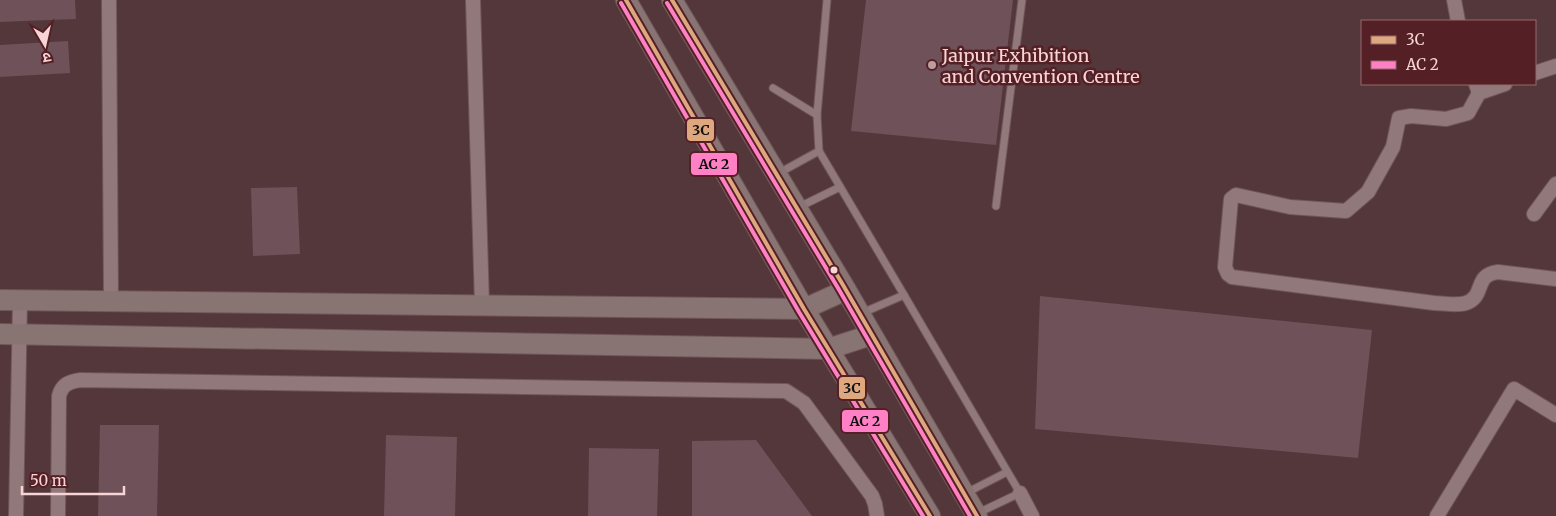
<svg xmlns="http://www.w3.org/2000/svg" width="1556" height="516" font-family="Merriweather,'Noto Sans Devanagari',serif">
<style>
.building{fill:#6e5159}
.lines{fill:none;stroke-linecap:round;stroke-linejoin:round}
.lane-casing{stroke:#705659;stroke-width:9}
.street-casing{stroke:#705659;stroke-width:16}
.secondary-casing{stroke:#705659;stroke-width:22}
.lane{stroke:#90787b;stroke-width:7}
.street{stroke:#90787b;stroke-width:14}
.secondary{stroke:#887473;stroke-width:20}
.bus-1-casing{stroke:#542026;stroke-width:8}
.bus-2-casing{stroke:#542026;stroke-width:8}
.bus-1{stroke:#dfa77e;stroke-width:4}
.bus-2{stroke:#ff80c5;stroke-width:4}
.poi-dot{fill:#be9d9f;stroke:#542026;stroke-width:2}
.bus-dot{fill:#f7d4d5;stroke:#542026;stroke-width:2}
.labels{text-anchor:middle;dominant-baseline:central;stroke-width:5;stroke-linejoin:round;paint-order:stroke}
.poi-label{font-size:18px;fill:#f7d4d5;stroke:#542026;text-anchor:start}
.line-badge{stroke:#542026;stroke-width:2}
.pale-badge-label{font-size:14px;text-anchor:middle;font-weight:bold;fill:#111}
</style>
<rect width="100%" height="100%" fill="#54373a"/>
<g class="building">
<polygon points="0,0 75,0 76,19 0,22"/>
<polygon points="866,0 1013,0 996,145 851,131"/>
<polygon points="68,41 70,73 0,77 0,45"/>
<polygon points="297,187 300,254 253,256 251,188"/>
<polygon points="1040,296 1372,330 1358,458 1035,429"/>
<polygon points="100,425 159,425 157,516 98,516"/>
<polygon points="386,435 457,437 455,516 384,516"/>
<polygon points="756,440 812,516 692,516 692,441"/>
<polygon points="589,448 659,449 657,516 588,516"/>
</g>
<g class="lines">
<defs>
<g id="lane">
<polyline points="773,88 817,115 819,151 779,173"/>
<polyline points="817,115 827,0"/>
<polyline points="819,151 904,295"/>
<polyline points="996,206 1022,0"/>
<polyline points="797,208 840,187"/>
<polyline points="862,313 904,295 1020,493 978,513"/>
<polyline points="966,493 1007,472"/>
</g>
<g id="street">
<polyline points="109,0 111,301"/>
<polyline points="473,0 482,305"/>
<polyline points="1454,0 1458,21"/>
<polyline points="1535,73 1556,66"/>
<polyline points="1476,84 1479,93 1505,84"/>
<path d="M1479 93 1468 113 1446 119 1411 116 1399 118 1393 147 1368 192 1346 211 1290 207 1236 195 1231 199 1225 267 1228 274 1232 277 1434 303C1443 303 1457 306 1466 303 1486 296 1473 275 1498 272L1556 279"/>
<polyline points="1534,214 1556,184"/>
<polyline points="1020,493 1032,516"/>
<polyline points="16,516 20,300"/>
<path d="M58 516 59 396C62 384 69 382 80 380L786 391 804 403 872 496 875 504 877 516"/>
<polyline points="1437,516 1514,389 1556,415"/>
</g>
<g id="secondary">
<polyline points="626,0 804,309 930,516"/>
<polyline points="672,0 843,285 977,516"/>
<polyline points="0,300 804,309 846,290"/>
<polyline points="0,334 828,349 871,335"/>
</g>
</defs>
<use href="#lane" class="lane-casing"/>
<use href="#street" class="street-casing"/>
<use href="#secondary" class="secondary-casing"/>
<use href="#lane" class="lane"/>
<use href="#street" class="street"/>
<use href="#secondary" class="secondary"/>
<defs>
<g id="bus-1">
<polyline points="626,0 804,309 930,516"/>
<polyline points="672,0 843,285 977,516"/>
</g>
<g id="bus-2">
<polyline points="621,3 799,312 923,516"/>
<polyline points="667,3 838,288 970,516"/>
</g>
</defs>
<use href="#bus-1" class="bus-1-casing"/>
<use href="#bus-2" class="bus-2-casing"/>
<use href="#bus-1" class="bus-1"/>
<use href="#bus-2" class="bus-2"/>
</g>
<circle class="poi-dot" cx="932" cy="65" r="5"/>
<circle class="bus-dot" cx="834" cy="270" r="4.5"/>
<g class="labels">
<g class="poi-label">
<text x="942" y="55">Jaipur Exhibition<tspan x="942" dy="21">and Convention Centre</tspan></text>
</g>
</g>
<g class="line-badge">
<rect x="686" y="118" width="29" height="24" rx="5" fill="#dfa77e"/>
<rect x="690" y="152" width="48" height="24" rx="5" fill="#ff80c5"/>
<rect x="838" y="376" width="28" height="24" rx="5" fill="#dfa77e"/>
<rect x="841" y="409" width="48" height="24" rx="5" fill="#ff80c5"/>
</g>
<g class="pale-badge-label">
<text x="701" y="135">3C</text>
<text x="714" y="169">AC 2</text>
<text x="852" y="393">3C</text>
<text x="865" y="426">AC 2</text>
</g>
<rect x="1361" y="20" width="175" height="65" fill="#542026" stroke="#95686c"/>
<rect x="1371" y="36" width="25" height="8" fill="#dfa77e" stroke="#95686c"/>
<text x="1406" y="45" font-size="15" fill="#f7d4d5">3C</text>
<rect x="1371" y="61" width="25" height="8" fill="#ff80c5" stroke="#95686c"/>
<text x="1406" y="70" font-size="15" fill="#f7d4d5">AC 2</text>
<g transform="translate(45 45) rotate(171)" stroke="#542026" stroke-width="4" paint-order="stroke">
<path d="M0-4L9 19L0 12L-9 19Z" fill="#f7d4d5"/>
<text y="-8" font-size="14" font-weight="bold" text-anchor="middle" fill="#f7d4d5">उ</text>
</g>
<path d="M22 486v8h102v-8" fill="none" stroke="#f7d4d5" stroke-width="2.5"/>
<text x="30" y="486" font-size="15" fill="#f7d4d5" stroke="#542026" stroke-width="4" paint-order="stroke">50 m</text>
</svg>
